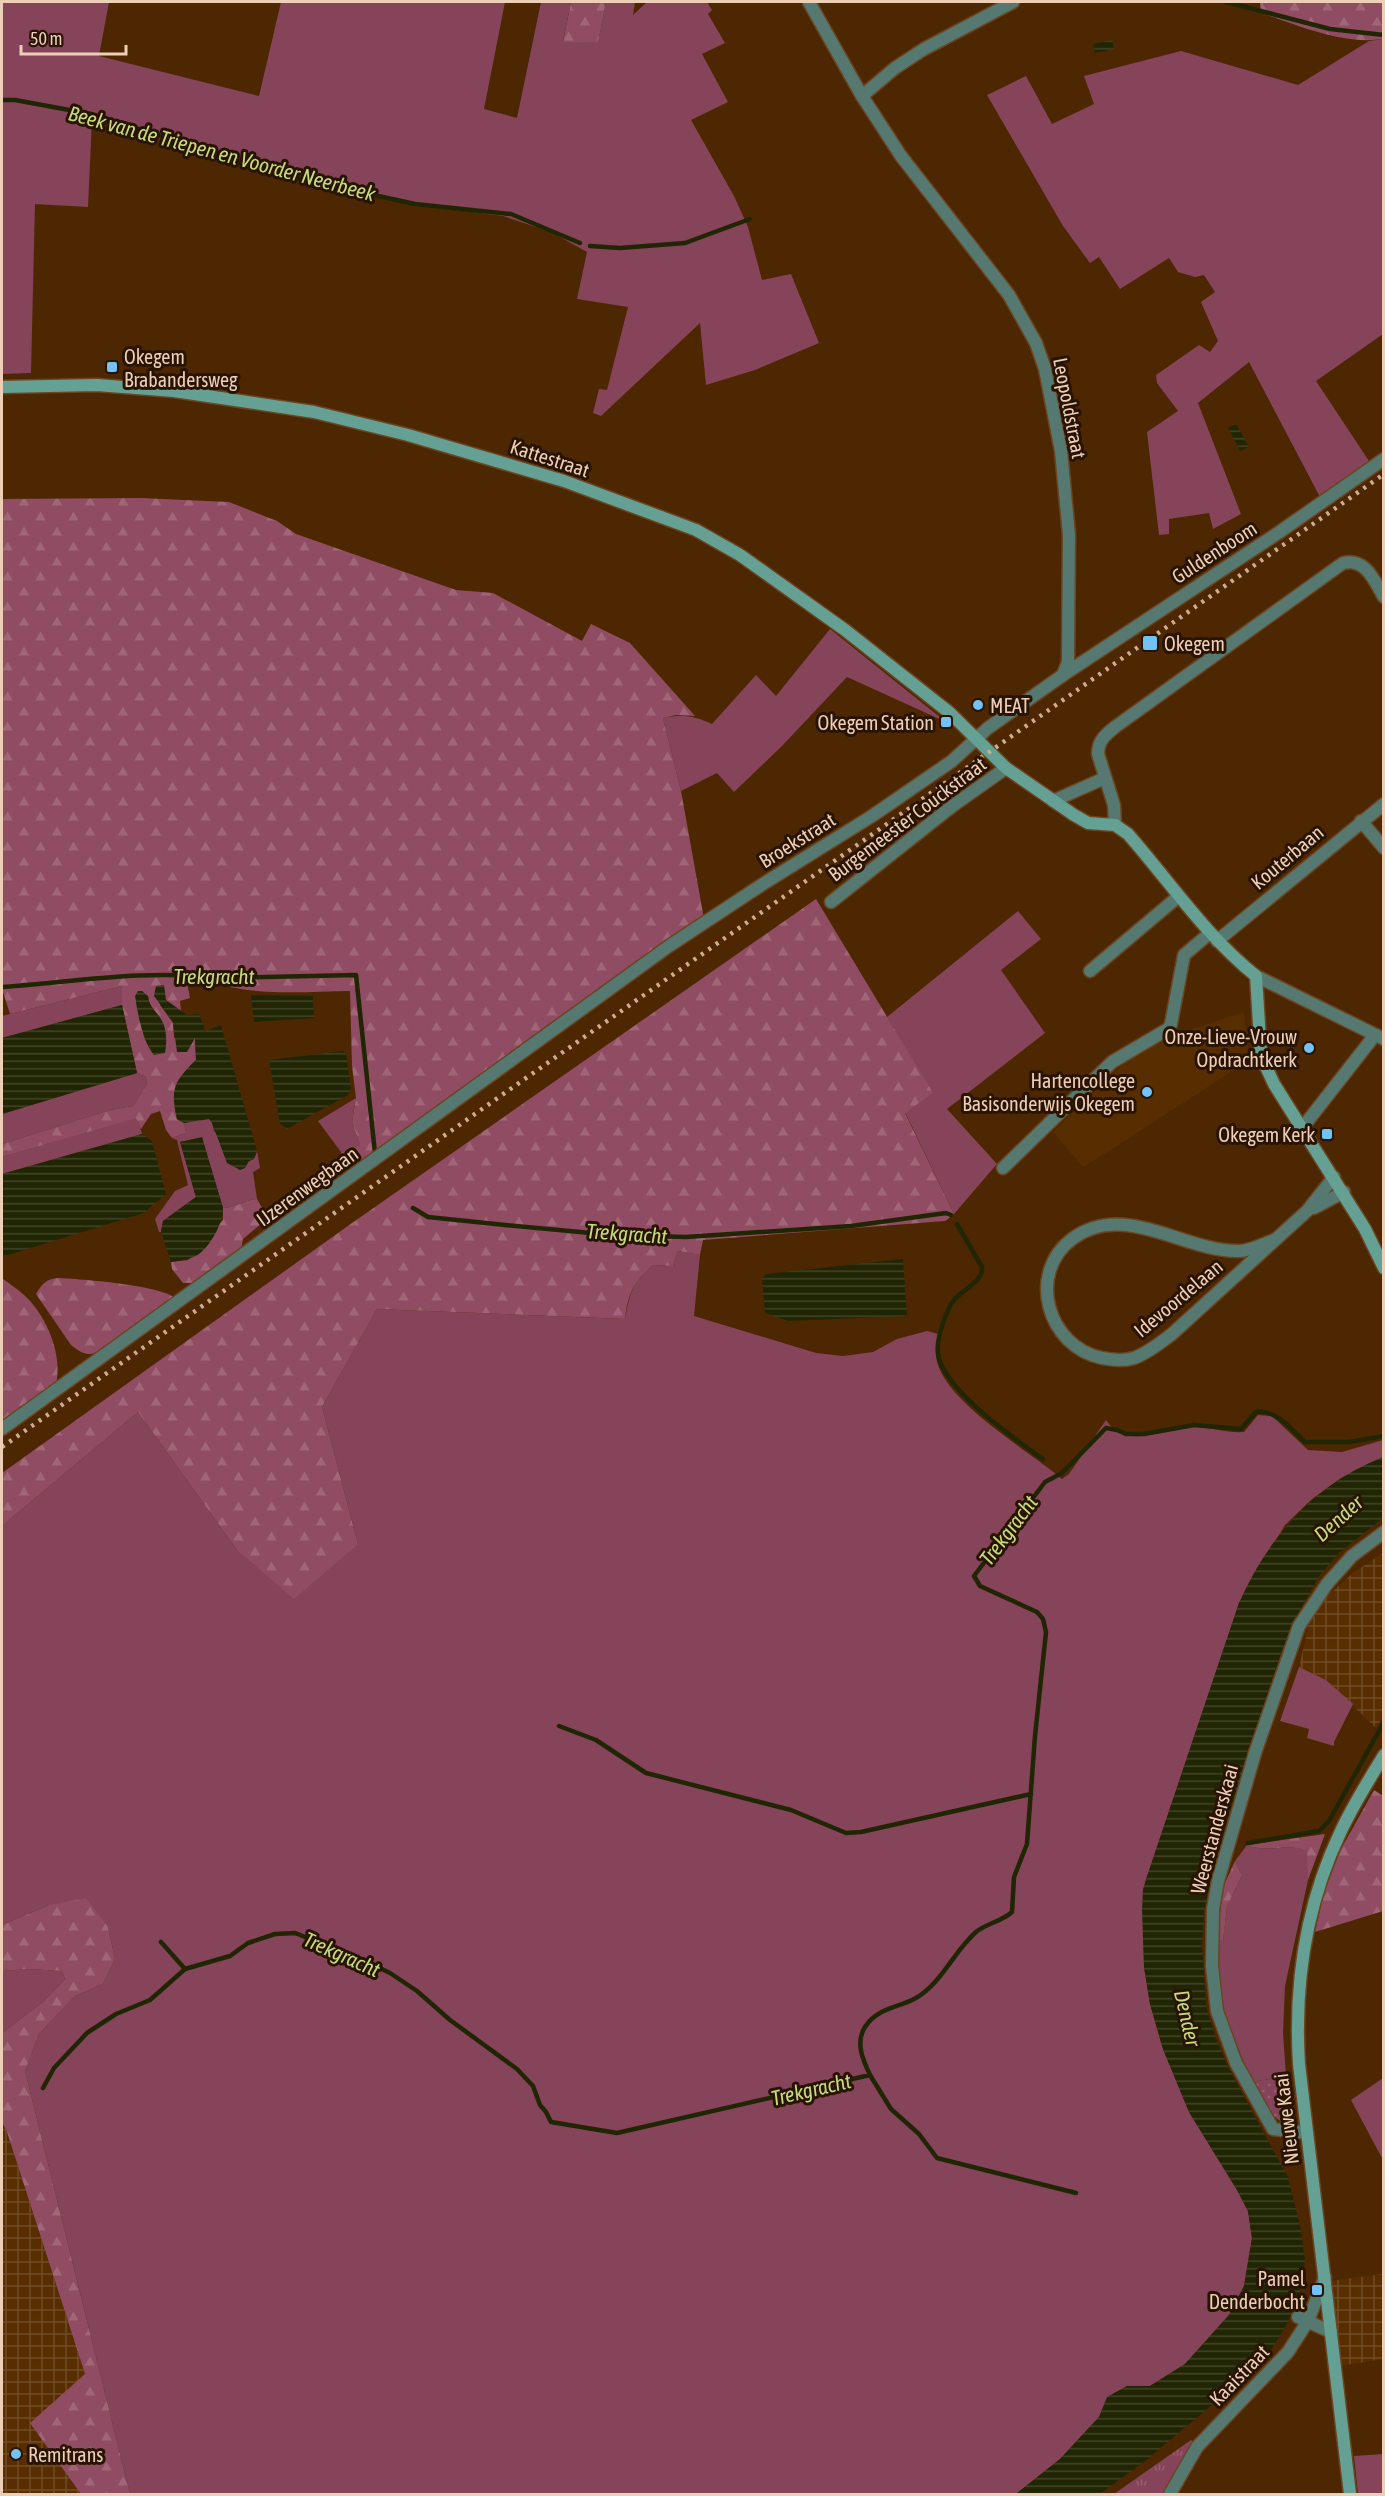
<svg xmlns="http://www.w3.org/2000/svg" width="1385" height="2496" font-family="'Asap Condensed',sans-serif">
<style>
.built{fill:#582e01}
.industrial{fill:url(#industrial-grid)}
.grass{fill:#85445a}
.forest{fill:url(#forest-firs);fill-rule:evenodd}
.park{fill:url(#park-tufts)}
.garden{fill:url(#garden-dots)}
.water{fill:url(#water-rules)}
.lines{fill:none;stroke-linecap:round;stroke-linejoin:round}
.stream{stroke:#202603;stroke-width:4.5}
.minor-casing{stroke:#6a4522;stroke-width:15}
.secondary-casing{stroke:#6a4522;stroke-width:15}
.minor{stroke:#557971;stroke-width:12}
.secondary{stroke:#65a094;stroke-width:12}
.rail{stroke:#cdad93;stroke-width:4.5;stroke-dasharray:3 6;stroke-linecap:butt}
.poi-dot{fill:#73c1f5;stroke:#291403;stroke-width:2}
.labels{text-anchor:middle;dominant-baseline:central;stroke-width:6;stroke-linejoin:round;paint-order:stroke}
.poi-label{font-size:20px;fill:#edcfb8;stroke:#291403;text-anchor:end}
.street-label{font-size:20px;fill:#edcfb8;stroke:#291403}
.water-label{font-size:21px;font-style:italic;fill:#c6dc7c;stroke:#291403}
</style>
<defs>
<pattern id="industrial-grid" width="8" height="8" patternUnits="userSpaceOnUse" patternTransform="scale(1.5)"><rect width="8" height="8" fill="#582e01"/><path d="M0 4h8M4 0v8" fill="none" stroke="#704b24"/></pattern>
<pattern id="forest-firs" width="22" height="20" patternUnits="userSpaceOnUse" patternTransform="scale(1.5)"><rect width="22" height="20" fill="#904c63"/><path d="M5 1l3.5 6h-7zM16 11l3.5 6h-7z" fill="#a06577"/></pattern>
<pattern id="park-tufts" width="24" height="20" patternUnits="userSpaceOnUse" patternTransform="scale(1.5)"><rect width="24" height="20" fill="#85445a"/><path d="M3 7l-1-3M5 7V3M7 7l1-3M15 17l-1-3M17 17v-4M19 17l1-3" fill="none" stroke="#975e70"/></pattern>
<pattern id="garden-dots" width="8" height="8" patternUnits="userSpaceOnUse" patternTransform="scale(1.5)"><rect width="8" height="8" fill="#85445a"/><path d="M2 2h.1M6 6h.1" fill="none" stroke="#975e70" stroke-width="1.8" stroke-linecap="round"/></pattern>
<pattern id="water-rules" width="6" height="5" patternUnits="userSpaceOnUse" patternTransform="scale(1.5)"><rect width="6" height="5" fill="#202603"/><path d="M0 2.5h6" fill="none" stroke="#414426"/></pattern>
</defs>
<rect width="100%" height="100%" fill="#4d2701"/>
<polygon class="built" points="1244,1012 1249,1060 1128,1139 1083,1167 1053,1132 1131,1056 1153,1042"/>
<g class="industrial">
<polygon points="1383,1553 1384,1715 1376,1728 1326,1680 1299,1667 1310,1619 1323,1600 1353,1573"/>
<polygon points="2,2122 7,2132 85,2374 82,2494 2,2494"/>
<polygon points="1383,2274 1383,2359 1340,2366 1330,2281"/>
</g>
<g class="grass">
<polygon points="2,2 109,2 99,56 259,96 281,2 505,2 484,109 517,118 541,2 571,2 563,41 598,43 606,2 635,2 633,15 647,2 707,2 712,10 708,14 725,43 702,54 728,102 691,120 734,196 748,227 762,280 791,274 819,343 755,370 706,385 700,323 601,416 593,413 599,389 607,390 628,307 577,299 587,252 551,232 503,216 403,203 303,182 92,119 88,207 35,204 31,373 2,374"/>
<polygon points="1383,39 1383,334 1316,381 1371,464 1320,497 1249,362 1198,403 1241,514 1213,529 1209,513 1169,519 1169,534 1159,535 1147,432 1178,411 1157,383 1156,375 1199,345 1210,352 1218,341 1201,302 1215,292 1204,275 1195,277 1178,272 1169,258 1120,289 1099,257 1090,263 1063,226 987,95 1026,76 1052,124 1094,104 1084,76 1181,51 1298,85 1369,41"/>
<path d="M830 629 946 722 847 677 782 746 734 792 717 773 681 791 663 718C682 714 695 716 712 724L756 675 776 696Z"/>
<polygon points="1018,911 1041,939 1001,970 1045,1033 947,1109 997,1164 954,1214 905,1112 932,1093 887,1017"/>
<polygon points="122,986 122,1005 2,1038 2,1016"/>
<polygon points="137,1073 146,1077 147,1084 133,1106 110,1110 2,1144 2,1114"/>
<polygon points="356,1098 352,1122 360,1145 341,1152 318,1121"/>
<polygon points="137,1117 142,1134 2,1174 2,1157"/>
<path d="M202 1119H209L212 1122 214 1131 249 1161 254 1159 257 1151 260 1168 253 1172 257 1199C244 1200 236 1208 223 1208L202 1138 180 1142 196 1197 163 1221 161 1232H159L155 1219 175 1191 188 1185 177 1140 172 1138 186 1133 184 1123Z"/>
<path d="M678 1251 700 1255 694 1316 816 1353 843 1356 873 1352 897 1339 927 1331 938 1334C937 1341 935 1350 936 1357 942 1401 1030 1451 1062 1479L1069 1474 1106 1420C1128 1453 1167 1425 1197 1427 1213 1428 1228 1433 1244 1432L1258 1415 1272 1416 1308 1450 1342 1452 1383 1440V1457L1341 1478 1312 1499 1285 1525 1239 1603 1143 1890 1144 1967 1150 2004 1163 2049 1189 2112 1237 2190 1248 2211 1252 2238 1244 2286 1229 2315 1185 2364 1150 2386H1127L1108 2397 1099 2417 1060 2459 1016 2494H130L25 2071 39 2034 75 1996 103 1984 115 1959 108 1927 49 1905 2 1925V1526L138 1412 237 1550 358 1544 322 1407 377 1309 625 1319C630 1292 632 1284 653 1265L673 1266Z"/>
<polygon points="1299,1667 1326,1680 1353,1704 1334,1742 1334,1746 1307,1738 1309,1729 1280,1721"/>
<path d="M1247 1845C1267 1854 1288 1842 1308 1851V1880L1285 1986 1283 2033 1286 2076 1252 2082 1224 2014 1217 1983V1940L1223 1941 1227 1907 1242 1875 1235 1861Z"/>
<polygon points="28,1969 62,1971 65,1979 44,2001 2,2033 2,1971"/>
<polygon points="1383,2078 1383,2160 1351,2100"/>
<polygon points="1383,2454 1383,2494 1358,2494 1354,2456"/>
</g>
<g class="forest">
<polygon points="571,2 606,2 598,43 563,42"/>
<path d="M1260 2H1383V39C1342 45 1300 26 1261 13Z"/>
<path d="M141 498 229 502 277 521 296 534 456 590 493 593 582 641 591 624 630 643 695 716 676 715 663 718 681 791 704 919 374 1159 343 1162 341 1152 360 1145 352 1122 356 1098 352 1066 350 991C291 992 240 998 185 972L190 998 180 1001 181 1011 166 1000 160 1005 173 1023 174 1038 195 1036 196 1060C178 1077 171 1094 177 1119L184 1123 186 1133 172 1138 166 1130 160 1111 151 1114 141 1129 136 1118 2 1157V1144L110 1110 133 1106 147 1084 146 1077 137 1073 122 1005V986L10 1014 2 989V499ZM148 996C149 1008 158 1012 162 1021 166 1029 166 1038 166 1046L154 1055C137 1031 142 1022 148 996Z"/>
<path d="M816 899 933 1093 905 1113 954 1214 945 1221 703 1240 700 1255 678 1251 673 1266 653 1265C634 1282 628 1293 625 1319L377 1309 322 1407 358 1544 294 1599 237 1550 138 1412 2 1526V1473L352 1223Z"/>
<path d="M257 1199 268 1218 243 1239 241 1250 198 1283H183L172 1269 171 1262 188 1260 223 1220V1208C236 1208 244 1200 257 1199Z"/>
<path d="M2 1278C11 1285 22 1292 30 1301 49 1322 64 1360 55 1388L2 1427Z"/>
<path d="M58 1278C80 1279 160 1285 175 1298 159 1309 105 1356 88 1354 81 1353 76 1349 71 1345L36 1294C42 1284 46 1279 58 1278Z"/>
<polygon points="1374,1790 1383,1796 1383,1911 1315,1932 1324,1892 1341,1849"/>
<path d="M1325 1834 1308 1880 1307 1851C1288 1842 1267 1854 1247 1845Z"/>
<polygon points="1235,1861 1242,1875 1227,1907 1223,1941 1217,1940 1223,1887"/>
<polygon points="86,1898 108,1927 115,1959 103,1984 75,1996 39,2034 25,2071 130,2494 81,2494 30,2423 85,2374 7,2132 2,2122 2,2033 44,2001 65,1979 62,1971 28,1969 2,1971 2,1925 49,1905"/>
</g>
<polygon class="park" points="1191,2440 1194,2443 1165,2494 1114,2494"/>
<polygon class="garden" points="1286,2076 1292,2119 1289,2123 1284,2124 1272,2115 1252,2082"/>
<g class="water">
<polygon points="1112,40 1114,49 1095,53 1093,44"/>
<polygon points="1236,424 1249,447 1240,451 1228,428"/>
<path d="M164 985 166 1000 187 1015 199 1014 204 1026V1032L221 1025 257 1151 254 1159 249 1161 245 1168 240 1170 227 1163 212 1123 209 1119 184 1123 177 1119C170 1089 174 1081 196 1060L195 1038 187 1052H177L173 1022 154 996 156 986Z"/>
<path d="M138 991H142L148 996C149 1006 154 1010 160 1018 167 1027 167 1042 165 1053L154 1055C142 1037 138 1017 135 996Z"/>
<polygon points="251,995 313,996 314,1018 254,1022"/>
<polygon points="122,1005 137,1073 2,1114 2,1038"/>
<polygon points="343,1051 346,1054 351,1088 348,1095 287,1129 280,1124 269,1060"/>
<polygon points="142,1134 152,1141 166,1194 144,1213 5,1256 2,1254 2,1174"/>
<path d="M202 1137 223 1208C223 1223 211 1245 199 1254 190 1260 181 1260 171 1262L161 1232 163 1221 196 1197 180 1142Z"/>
<polygon points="903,1259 907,1316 788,1321 765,1313 762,1279 766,1274"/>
<path d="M1383 1457V1518L1339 1553 1320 1575 1295 1619 1282 1650 1220 1842 1204 1911 1202 1945 1206 2006 1216 2039 1228 2067 1288 2177 1301 2230 1305 2260 1302 2283 1297 2303 1287 2324 1271 2350 1242 2380 1145 2461 1100 2494H1016L1060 2459 1099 2417 1107 2397 1127 2386H1150L1185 2364 1229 2315 1244 2286 1252 2238 1248 2211 1237 2190 1189 2112 1163 2049 1150 2004 1144 1967 1142 1910 1143 1890 1146 1879 1239 1603C1268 1537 1315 1484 1383 1457Z"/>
</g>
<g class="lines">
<g class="stream">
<polyline points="1226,2 1330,29 1384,35"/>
<polyline points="2,100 15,100 91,114 250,165 305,180 415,204 511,214 580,243"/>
<polyline points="590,246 620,248 685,243 750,219"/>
<path d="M2 987C73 982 147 969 218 978L356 975 375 1153"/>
<polyline points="413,1208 428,1217 505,1225 612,1235 686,1237 851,1226 946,1213 951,1215"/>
<path d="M957 1224 982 1267C984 1281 962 1290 954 1300 946 1311 936 1339 938 1353 942 1389 1015 1439 1043 1459"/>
<polyline points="559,1726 596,1740 646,1773 791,1810 846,1833 861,1832 1031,1794"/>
<polyline points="1248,1843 1319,1831 1329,1821 1384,1722"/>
<path d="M161 1942 185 1969 230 1956 248 1943 275 1934 295 1933 359 1958 390 1973 417 1991 450 2020 517 2069 533 2086 540 2105 546 2112 551 2122 617 2133 870 2075C863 2060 855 2043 865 2027 877 2008 898 2008 916 1998 942 1983 954 1951 976 1932 987 1923 1001 1922 1012 1912L1014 1877 1027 1844 1035 1736 1046 1632 1043 1619 1037 1612 980 1586 974 1576 1045 1482 1062 1473 1106 1428 1117 1430 1126 1434H1144L1194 1425 1241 1429 1256 1412C1276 1409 1291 1429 1305 1442H1349L1384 1436"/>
<polyline points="870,2075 891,2109 919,2134 937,2158 1076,2193"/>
<polyline points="43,2088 54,2068 87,2033 116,2014 150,2000 185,1969"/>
</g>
<defs>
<g id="minor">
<polyline points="862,96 895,68 924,49 1013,2"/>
<polyline points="1063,675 1278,533 1384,459"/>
<polyline points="1053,801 1105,778"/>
<polyline points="1361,821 1384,848"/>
<path d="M1115 825 1114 805 1098 754C1098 741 1105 735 1115 727L1343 563C1366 558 1374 580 1384 597"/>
<polyline points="831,902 951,807 1006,768"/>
<polyline points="1217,941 1384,804"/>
<polyline points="1090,971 1179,896"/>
<polyline points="1256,976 1384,1039"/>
<polyline points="1303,1127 1375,1035"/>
<polyline points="1003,1168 1112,1062 1168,1029 1171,1024 1184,955 1210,933"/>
<polyline points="1314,1208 1344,1192"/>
<path d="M1274 1240C1263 1244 1250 1251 1239 1251 1184 1252 1124 1200 1072 1239 1026 1274 1048 1347 1102 1358 1112 1360 1124 1361 1134 1358 1148 1353 1160 1343 1172 1334L1307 1211 1334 1177"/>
<polyline points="2,1429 669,946 763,884 872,816 952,761 988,728 1063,675 1068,662 1069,535 1061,451 1045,369 1036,343 1009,295 901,156 862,96 809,2"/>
<polyline points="1307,2133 1273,2129 1236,2063 1217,2011 1212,1966 1213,1909 1218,1881 1255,1753 1299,1626 1327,1584 1352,1556 1384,1532"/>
<polyline points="1298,2317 1331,2332"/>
<polyline points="1170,2494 1197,2447 1288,2352 1308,2321 1325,2277"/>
</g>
<g id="secondary">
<path d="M2 387 97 385 174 391 314 412 408 435 564 481 696 530 740 555 845 630 950 713 1006 768 1074 815 1088 823 1115 825 1128 834C1170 882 1206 936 1256 976L1261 1056 1274 1084 1365 1229 1384 1268"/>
<path d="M1350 2494 1299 2064C1294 1984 1306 1904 1341 1831 1353 1805 1369 1780 1384 1755"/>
</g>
</defs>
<use href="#minor" class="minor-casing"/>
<use href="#secondary" class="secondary-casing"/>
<use href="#minor" class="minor"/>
<use href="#secondary" class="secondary"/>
<polyline class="rail" points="2,1447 1384,474"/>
</g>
<g class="poi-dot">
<rect x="106" y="361" width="12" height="12" rx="3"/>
<rect x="1142" y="635" width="16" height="16" rx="3"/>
<circle cx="978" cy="705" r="6"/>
<rect x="940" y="716" width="12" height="12" rx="3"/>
<circle cx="1309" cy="1048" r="6"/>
<circle cx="1147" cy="1092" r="6"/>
<rect x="1321" y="1128" width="12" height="12" rx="3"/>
<rect x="1311" y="2284" width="12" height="12" rx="3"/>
<circle cx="16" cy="2454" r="6"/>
</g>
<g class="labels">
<g class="poi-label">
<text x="124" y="356" text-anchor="start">Okegem<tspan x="124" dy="23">Brabandersweg</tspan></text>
<text x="1164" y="643" text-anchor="start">Okegem</text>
<text x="990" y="705" text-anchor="start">MEAT</text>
<text x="934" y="722">Okegem Station</text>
<text x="1297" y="1036">Onze-Lieve-Vrouw<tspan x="1297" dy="23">Opdrachtkerk</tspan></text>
<text x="1135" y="1080">Hartencollege<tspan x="1135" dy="23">Basisonderwijs Okegem</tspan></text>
<text x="1315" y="1134">Okegem Kerk</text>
<text x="1305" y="2278">Pamel<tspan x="1305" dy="23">Denderbocht</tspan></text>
<text x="28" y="2454" text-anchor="start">Remitrans</text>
</g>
<g class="street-label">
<text transform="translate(1070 408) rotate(79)">Leopoldstraat</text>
<text transform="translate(550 458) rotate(18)">Kattestraat</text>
<text transform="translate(1214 552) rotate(-33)">Guldenboom</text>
<text transform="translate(907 819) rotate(-37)">Burgemeester Couckstraat</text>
<text transform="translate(797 840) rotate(-32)">Broekstraat</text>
<text transform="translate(1287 857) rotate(-40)">Kouterbaan</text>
<text transform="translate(307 1186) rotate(-36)">IJzerenwegbaan</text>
<text transform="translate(1178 1298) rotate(-40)">Idevoordelaan</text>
<text transform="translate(1214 1829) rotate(-75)">Weerstanderskaai</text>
<text transform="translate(1286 2119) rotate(-97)">Nieuwe Kaai</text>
<text transform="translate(1239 2375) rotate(-46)">Kaaistraat</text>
</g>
<g class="water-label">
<text transform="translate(222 153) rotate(15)">Beek van de Triepen en Voorder Neerbeek</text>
<text x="214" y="976">Trekgracht</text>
<text transform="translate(627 1233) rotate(4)">Trekgracht</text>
<text transform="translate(1338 1518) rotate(-42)">Dender</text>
<text transform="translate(1008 1530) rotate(-53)">Trekgracht</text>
<text transform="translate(342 1954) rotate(24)">Trekgracht</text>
<text transform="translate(1188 2018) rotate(77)">Dender</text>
<text transform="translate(811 2089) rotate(-13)">Trekgracht</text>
</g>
</g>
<rect width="1385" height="2496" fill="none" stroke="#edcfb8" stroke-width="6"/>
<path d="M21 45v9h105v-9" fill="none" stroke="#edcfb8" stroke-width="3"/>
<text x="30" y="45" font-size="18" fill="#edcfb8" stroke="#291403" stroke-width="4.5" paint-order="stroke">50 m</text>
</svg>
